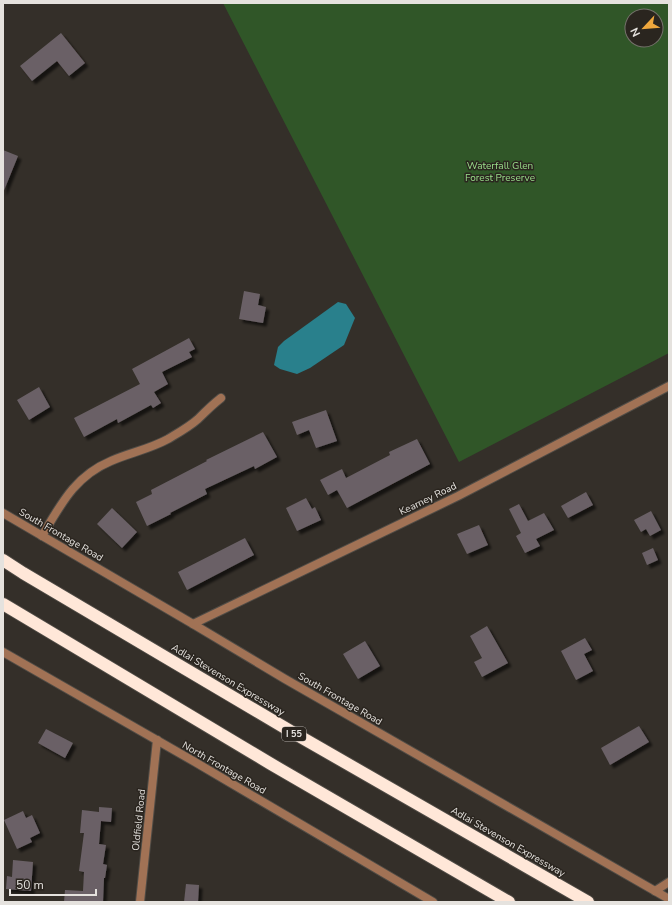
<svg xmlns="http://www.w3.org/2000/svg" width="672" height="905" font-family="'Nunito Sans',sans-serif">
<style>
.green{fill:#305628;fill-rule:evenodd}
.water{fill:#29808c}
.building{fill:#6a6166;filter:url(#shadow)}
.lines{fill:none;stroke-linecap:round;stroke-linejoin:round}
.minor-casing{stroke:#504c46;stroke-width:10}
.tertiary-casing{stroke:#504c46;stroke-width:10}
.motorway-casing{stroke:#504c46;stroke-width:14}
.minor{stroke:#a17255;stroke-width:8}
.tertiary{stroke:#a17255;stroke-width:8}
.motorway{stroke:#ffe7d8;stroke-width:12}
.labels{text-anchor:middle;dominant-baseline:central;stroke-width:3;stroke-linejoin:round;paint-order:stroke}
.shield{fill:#2a251f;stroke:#ada9a5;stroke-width:1}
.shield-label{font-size:9px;font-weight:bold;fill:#e5e2de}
.park-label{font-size:10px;fill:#9adf8b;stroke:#2a251f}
.street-label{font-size:10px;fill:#e5e2de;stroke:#2a251f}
</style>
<defs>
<filter id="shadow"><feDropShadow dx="3.5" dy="3.5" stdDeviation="1" flood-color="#0009"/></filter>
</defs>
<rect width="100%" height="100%" fill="#342f29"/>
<path class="green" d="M223 3H669V353L459 462ZM632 16H656V40H632Z"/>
<polygon class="water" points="338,302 346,304 355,318 344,345 310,368 297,374 280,369 274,365 278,347 284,341"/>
<g class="building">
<polygon points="61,33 85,63 69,76 57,61 32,81 20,66"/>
<polygon points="3,150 18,156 3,193"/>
<polygon points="244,291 260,294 258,305 266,307 263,323 239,319"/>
<polygon points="189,338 195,349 189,352 192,357 162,372 168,384 154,392 161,403 153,408 151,405 118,423 117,419 84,437 74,418 140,384 132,369"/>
<polygon points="39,387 50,407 29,420 17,400"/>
<polygon points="326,410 337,441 316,448 309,430 297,435 292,422"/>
<polygon points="263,432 277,457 255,469 254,466 205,489 207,494 170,513 171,514 147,526 136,502 152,494 151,490 207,461 206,460"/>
<polygon points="417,439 430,464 347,508 337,490 328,495 320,480 342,469 346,478 390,455 389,452"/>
<polygon points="586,492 593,505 568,518 561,506"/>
<polygon points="306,498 312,509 315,507 321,520 297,531 286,508"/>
<polygon points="519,504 528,521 544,513 554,530 536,539 540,546 525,553 516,536 521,533 509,509"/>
<polygon points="112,508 137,532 122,548 97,524"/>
<polygon points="651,511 661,530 650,536 646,529 641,532 634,520"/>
<polygon points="479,525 488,545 467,554 457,534"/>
<polygon points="245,538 254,555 187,590 178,572"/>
<polygon points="653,548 658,560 647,565 642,553"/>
<polygon points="487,626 508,663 482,677 474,662 482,658 470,636"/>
<polygon points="585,638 592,650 584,654 593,671 576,680 561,651"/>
<polygon points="365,641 380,666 358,679 343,654"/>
<polygon points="639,726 649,742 610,765 601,748"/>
<polygon points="46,729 73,743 65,758 38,743"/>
<polygon points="99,807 112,808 111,822 101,821 99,844 106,845 103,864 107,865 105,878 104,878 103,902 64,902 65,890 83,891 84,872 79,871 84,833 80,833 82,810 99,812"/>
<polygon points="23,811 26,818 32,815 40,833 30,838 32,842 17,849 4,820"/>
<polygon points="13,860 33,862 31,891 6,889 7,876 12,877"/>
<polygon points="186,884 199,885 198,902 184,902"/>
</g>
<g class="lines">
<defs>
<g id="minor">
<polyline points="3,513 193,624 285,679 669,899"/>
<path d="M42 536C61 504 75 476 111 461 129 453 150 449 168 439 178 433 189 427 198 419 206 411 212 405 221 398"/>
<polyline points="193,624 458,496 669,386"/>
<polyline points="3,652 195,762 433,902"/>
<polyline points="655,891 669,882"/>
</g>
<polyline id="tertiary" points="140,902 157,740"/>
<g id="motorway">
<polyline points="3,560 23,573 292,732 588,902"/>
<polyline points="3,604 271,764 509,902"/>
</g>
</defs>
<use href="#minor" class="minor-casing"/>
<use href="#tertiary" class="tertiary-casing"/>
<use href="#motorway" class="motorway-casing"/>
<use href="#minor" class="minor"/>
<use href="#tertiary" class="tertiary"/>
<use href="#motorway" class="motorway"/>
</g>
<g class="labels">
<rect class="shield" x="282" y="727" width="24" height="14" rx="3"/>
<g class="shield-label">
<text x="294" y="734">I 55</text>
</g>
<g class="park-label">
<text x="500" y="166">Waterfall Glen<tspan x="500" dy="12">Forest Preserve</tspan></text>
</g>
<g class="street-label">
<text transform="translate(428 499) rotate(-26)">Kearney Road</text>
<text transform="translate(61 535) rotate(30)">South Frontage Road</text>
<text transform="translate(228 680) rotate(31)">Adlai Stevenson Expressway</text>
<text transform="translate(340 699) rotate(30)">South Frontage Road</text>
<text transform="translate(224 768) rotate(30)">North Frontage Road</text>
<text transform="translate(139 820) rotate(-84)">Oldfield Road</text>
<text transform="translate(508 842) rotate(30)">Adlai Stevenson Expressway</text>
</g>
</g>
<rect width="672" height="905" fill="none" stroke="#e5e2de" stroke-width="8"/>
<g transform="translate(644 28) rotate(244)"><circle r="19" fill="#2a251f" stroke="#75716b"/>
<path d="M0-3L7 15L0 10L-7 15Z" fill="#efa73d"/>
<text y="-6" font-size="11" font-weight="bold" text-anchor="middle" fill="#e5e2de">N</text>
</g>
<path d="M10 889v6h86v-6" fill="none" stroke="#e5e2de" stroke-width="2"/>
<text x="16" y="889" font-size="12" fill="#e5e2de" stroke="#2a251f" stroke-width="3" paint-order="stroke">50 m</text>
</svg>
